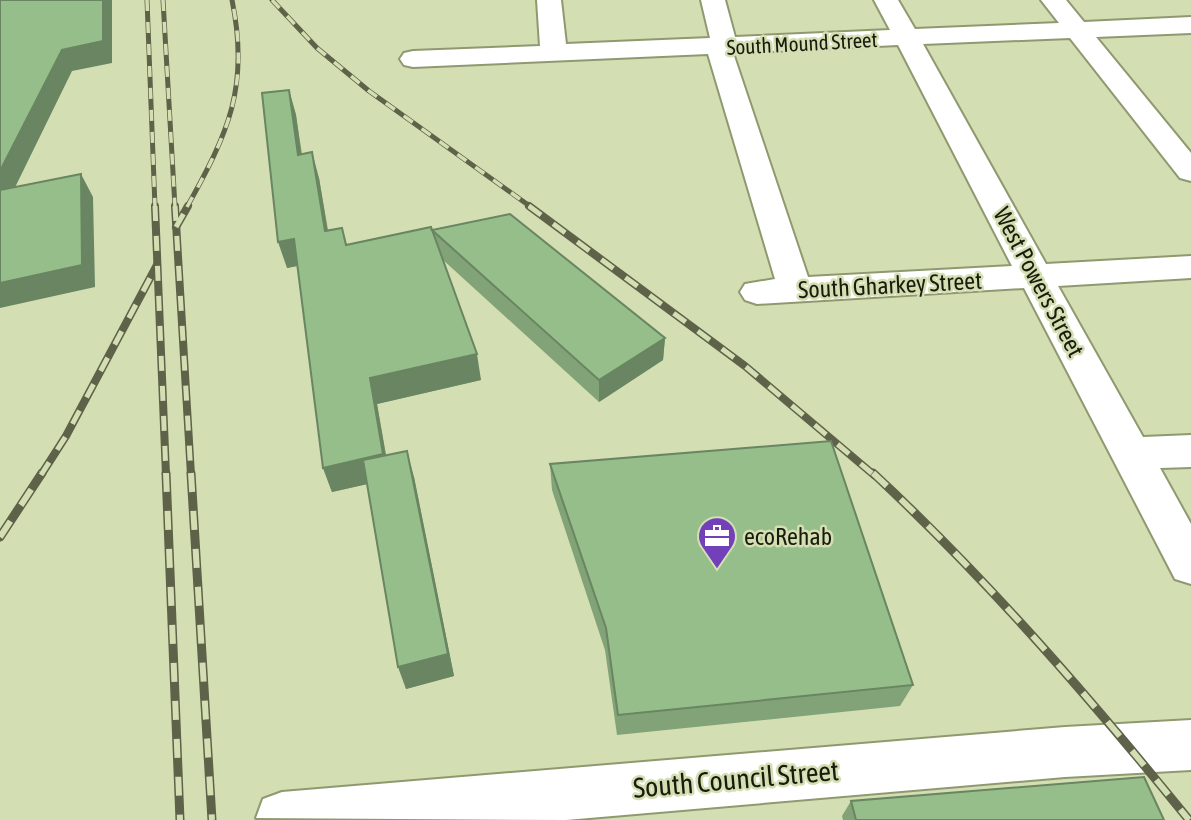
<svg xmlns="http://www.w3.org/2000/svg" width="1191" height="820" font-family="'Asap Condensed',sans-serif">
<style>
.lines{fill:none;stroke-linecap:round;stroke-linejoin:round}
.minor-casing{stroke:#8f9970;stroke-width:4}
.minor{fill:#fff;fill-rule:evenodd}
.rail-far2-casing{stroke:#5d6249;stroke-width:5}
.rail-far1-casing{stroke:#5d6249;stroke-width:8}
.rail-casing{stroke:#5d6249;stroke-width:9}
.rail-far2{stroke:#d4deb3;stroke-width:3.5;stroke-dasharray:11;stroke-linecap:butt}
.rail-far1{stroke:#d4deb3;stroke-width:5;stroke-dasharray:15;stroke-linecap:butt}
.rail{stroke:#d4deb3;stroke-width:6;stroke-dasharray:19;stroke-linecap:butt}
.wall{fill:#81a377}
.shaded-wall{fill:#698561}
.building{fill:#96be8a;stroke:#698561;stroke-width:2}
.labels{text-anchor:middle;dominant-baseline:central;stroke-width:5;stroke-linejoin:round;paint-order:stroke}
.far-street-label{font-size:21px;fill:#191c0c;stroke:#d4deb3}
.street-label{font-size:24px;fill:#191c0c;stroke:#d4deb3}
.poi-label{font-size:24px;fill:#191c0c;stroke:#d4deb3;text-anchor:start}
.near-street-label{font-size:28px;fill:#191c0c;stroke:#d4deb3}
</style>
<rect width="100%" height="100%" fill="#d4deb3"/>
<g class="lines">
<defs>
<g id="minor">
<path d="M537 0H561L566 44 710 38 701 0H725L735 37 890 30 874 0H898L915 29 1059 23 1041 0H1066L1084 22 1191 17V33L1096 37 1191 153V181L1180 178 1070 38 923 44 1046 264 1191 256V278L1058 286 1143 437 1191 435V467L1160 468 1191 524V584L1175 579 1024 288 757 304 745 300 740 292 745 284 775 279 708 54 413 67 404 65 400 59 404 53 413 51 540 46ZM898 45 1012 266 808 277 733 53Z"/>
<polygon points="1191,720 1191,770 1065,777 566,820 256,818 263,799 282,792 1065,727"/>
</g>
</defs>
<use href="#minor" class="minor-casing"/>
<use href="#minor" class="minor"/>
<defs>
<g id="rail-far2">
<polyline points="147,0 155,207"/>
<polyline points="163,0 175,207"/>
<polyline points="272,0 317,48 369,91 531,207"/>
<path d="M187 207C228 133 250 87 232 0"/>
</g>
<g id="rail-far1">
<polyline points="155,206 166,475"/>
<polyline points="175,206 191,475"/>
<polyline points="529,206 745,366 874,475"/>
<polyline points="176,227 188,206"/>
<polyline points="41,475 66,436 157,265"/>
</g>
<g id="rail">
<polyline points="166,473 180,820"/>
<polyline points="191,473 212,820"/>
<path d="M873 473C988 580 1090 698 1189 820"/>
<polyline points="0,537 42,473"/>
</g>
</defs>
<use href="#rail-far2" class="rail-far2-casing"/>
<use href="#rail-far1" class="rail-far1-casing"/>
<use href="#rail" class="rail-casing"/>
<use href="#rail-far2" class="rail-far2"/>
<use href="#rail-far1" class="rail-far1"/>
<use href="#rail" class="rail"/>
</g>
<g class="wall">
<polygon points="289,90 296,115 302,154 319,178 328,230 342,228 347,245 432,230 665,338 663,360 599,402 442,259 481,380 377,404 386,455 414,477 454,676 406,689 367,484 332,492 323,468 297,266 287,268"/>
<polygon points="550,464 913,685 900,706 617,735 605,650 552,490"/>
<polygon points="851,801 1164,820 843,820 842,816"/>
</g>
<g class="shaded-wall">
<polygon points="103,0 112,0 112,63 72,71 2,214 0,211 0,171 62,50"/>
<polygon points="289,90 296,115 305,181 298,155"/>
<polygon points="312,152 319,178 332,257 325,231"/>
<polygon points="81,174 93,197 95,287 0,308 0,283"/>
<polygon points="294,239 302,265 287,268 278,242"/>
<polygon points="665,338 663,360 599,402 599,380"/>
<polygon points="477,354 481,380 377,404 390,479 332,492 323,468 370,378"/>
<polygon points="407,451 414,477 454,676 406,689 398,667"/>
</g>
<g class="building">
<polygon points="0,0 103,0 103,41 62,50 0,171"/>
<polygon points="289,90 298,155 312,152 325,231 342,228 346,245 431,227 477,354 370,378 383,454 323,468 294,239 278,242 262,93"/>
<polygon points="81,174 82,265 0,283 0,190"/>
<polygon points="510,214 665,338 599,380 432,230"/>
<polygon points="831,441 913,685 618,715 606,628 550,464"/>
<polygon points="407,451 448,654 398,667 363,460"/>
<polygon points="1144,777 1164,820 856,820 851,801"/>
</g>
<defs>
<symbol id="office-pin" viewBox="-11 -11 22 30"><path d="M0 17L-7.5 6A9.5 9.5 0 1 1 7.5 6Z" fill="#7240b8" stroke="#d4deb3"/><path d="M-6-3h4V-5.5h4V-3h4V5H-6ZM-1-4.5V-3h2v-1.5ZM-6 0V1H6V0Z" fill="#fff"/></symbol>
</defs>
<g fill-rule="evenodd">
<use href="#office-pin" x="695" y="514" width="44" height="60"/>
</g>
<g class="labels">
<g class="far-street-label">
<text transform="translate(802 43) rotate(-3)">South Mound Street</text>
</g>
<g class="street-label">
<text transform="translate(1039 282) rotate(62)">West Powers Street</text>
<text transform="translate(890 285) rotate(-3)">South Gharkey Street</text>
</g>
<g class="poi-label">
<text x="744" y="536">ecoRehab</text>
</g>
<g class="near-street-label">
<text transform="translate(736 779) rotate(-5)">South Council Street</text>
</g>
</g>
</svg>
